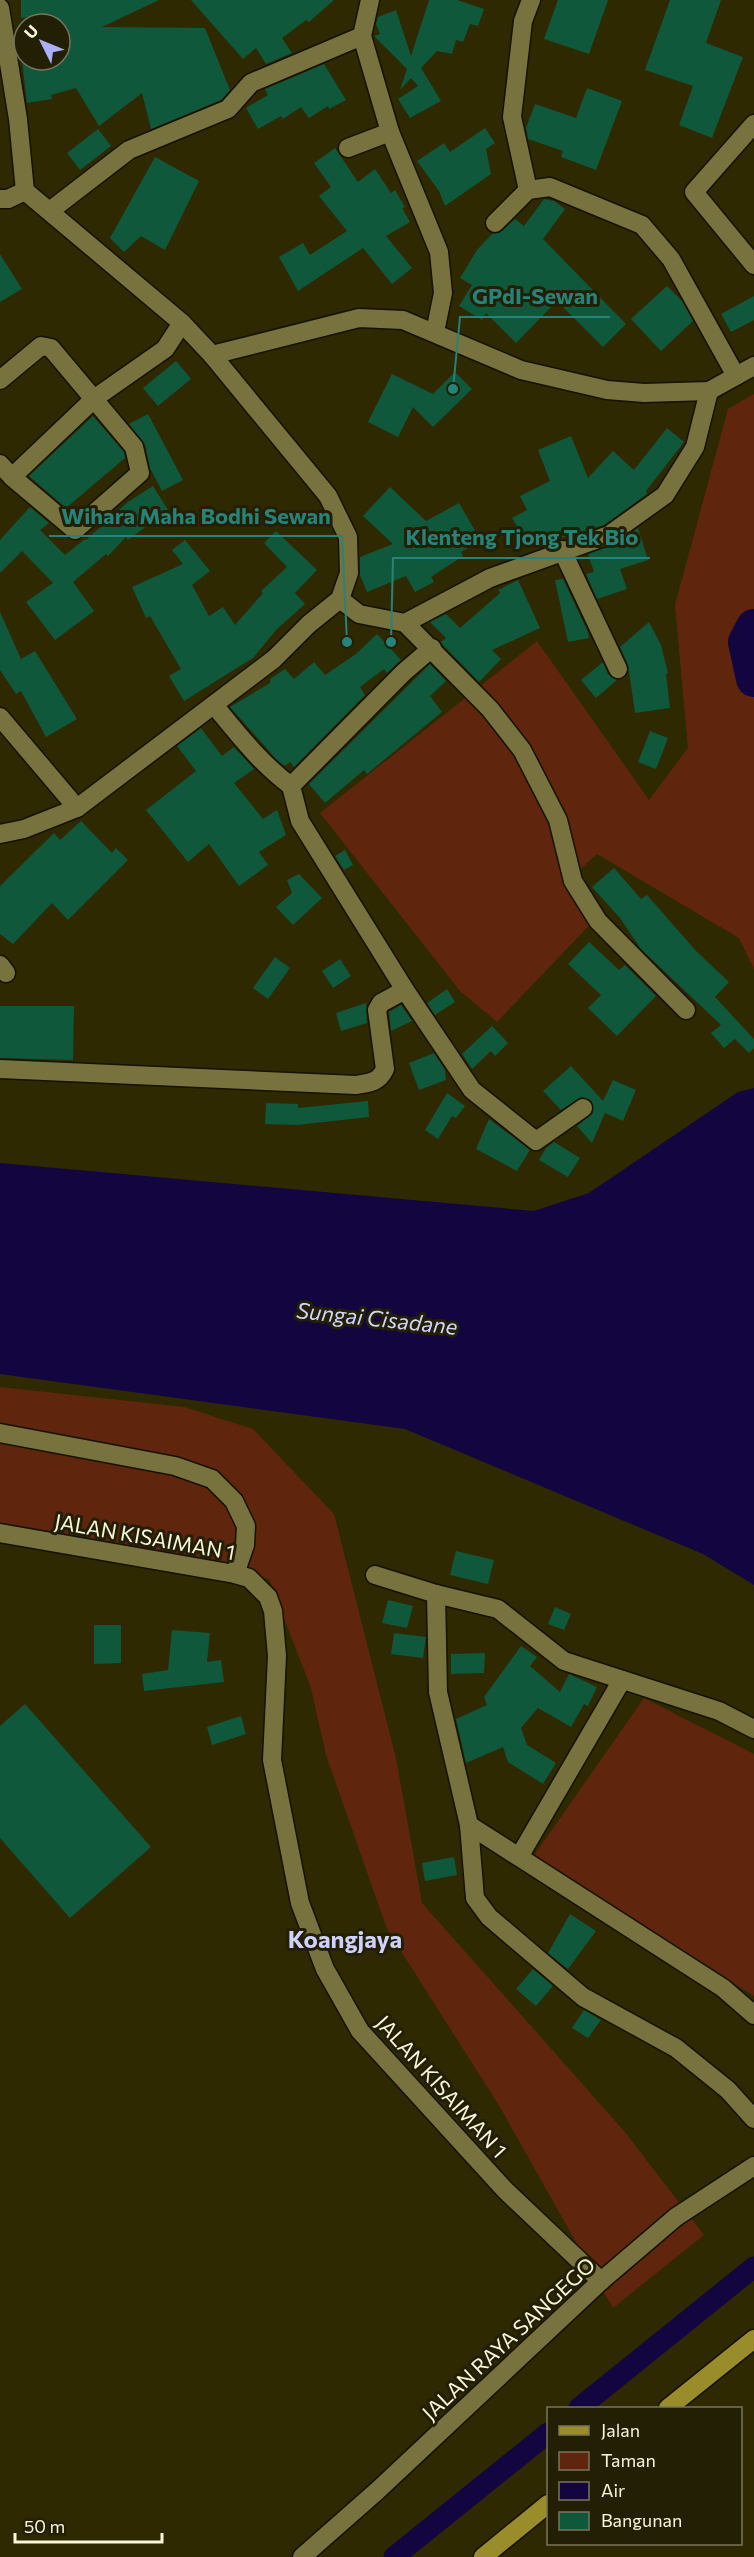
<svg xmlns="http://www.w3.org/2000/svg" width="754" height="2557" font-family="Commissioner,sans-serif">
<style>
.green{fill:#60260d}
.water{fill:#120540}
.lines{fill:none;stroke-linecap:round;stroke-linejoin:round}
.canal{stroke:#120540;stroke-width:21}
.river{stroke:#120540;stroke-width:36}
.building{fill:#10583c}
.minor-casing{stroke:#151200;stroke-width:21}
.major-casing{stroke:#151200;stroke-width:21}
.minor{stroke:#78723e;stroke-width:18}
.major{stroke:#998d2b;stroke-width:18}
.labels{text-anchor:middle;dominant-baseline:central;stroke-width:6;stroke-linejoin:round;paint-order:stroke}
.street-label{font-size:21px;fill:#f9f6da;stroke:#231f04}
.water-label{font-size:22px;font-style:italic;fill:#d2d5fb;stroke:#231f04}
.quarter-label{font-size:24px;font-weight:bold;fill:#cfd2fe;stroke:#231f04}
.leader{fill:none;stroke:#268379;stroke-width:2}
.callout-dot{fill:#268379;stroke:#231f04;stroke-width:2}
.callout-label{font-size:22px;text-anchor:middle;font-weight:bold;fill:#268379;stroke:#231f04;stroke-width:6;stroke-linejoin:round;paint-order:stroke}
</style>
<rect width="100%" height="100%" fill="#2e2901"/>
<g class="green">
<polygon points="754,394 754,969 739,938 597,854 567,881 600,914 497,1022 460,991 320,813 537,641 649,800 688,748 675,605 728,409"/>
<polygon points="0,1387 184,1407 253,1429 334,1514 396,1758 422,1903 625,2132 704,2235 613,2308 500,2107 387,1929 326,1755 311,1688 269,1579 0,1533"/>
<polygon points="644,1698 754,1754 754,1996 533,1857"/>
</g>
<polygon class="water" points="754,1088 754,1585 703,1554 405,1429 0,1374 0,1163 534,1211 589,1193 738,1092"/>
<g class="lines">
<g class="canal">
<polyline points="579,2408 754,2267"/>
<polyline points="394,2557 548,2433"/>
</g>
<polyline class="river" points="754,627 746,642 754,679"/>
</g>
<g class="building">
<polygon points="21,0 159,0 102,27 205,28 230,90 221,100 151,129 142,93 99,126 76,88 51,95 52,99 27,103 22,60 60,60 60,24 32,24 30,17 21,18"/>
<polygon points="191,0 334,0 309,22 306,20 282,38 292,53 266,64 256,48 243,59"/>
<polygon points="429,0 457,0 484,9 478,26 470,24 463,42 456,40 452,54 437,51 421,68 441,101 410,118 398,99 418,86 411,78 400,90 407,69 374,36 380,34 376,24 378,17 396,10 411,56"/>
<polygon points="558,0 608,0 589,54 544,39"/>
<polygon points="670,0 721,0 706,43 743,57 712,138 679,125 693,86 645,70"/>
<polygon points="324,64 346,100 329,109 328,106 309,118 301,107 283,119 281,116 258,129 246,108 268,95 265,89"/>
<polygon points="587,88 622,101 596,170 561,157 563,151 528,139 526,128 535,104 576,118"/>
<polygon points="485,128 495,143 486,149 491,174 445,206 439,191 417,161 444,143 450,152"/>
<polygon points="98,129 111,146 80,170 67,153"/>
<polygon points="335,148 358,182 375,169 391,193 395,190 405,207 402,208 410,222 386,236 412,268 392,284 363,248 298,291 279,257 303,243 310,255 347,231 319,196 331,187 314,163"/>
<polygon points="155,157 199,181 165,250 141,236 124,252 110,238"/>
<polygon points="544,199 554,201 565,209 543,239 626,324 603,347 557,301 516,343 486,313 482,320 459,306 472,285 460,278 477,250 492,234 502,231 515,219 524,226"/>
<polygon points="0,254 22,289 0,302"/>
<polygon points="667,286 682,301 693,321 661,351 631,319"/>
<polygon points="754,296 754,320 731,332 721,314"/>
<polygon points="176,361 191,379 158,406 143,388"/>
<polygon points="455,372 472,389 433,427 413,407 398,437 368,422 392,374 433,394"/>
<polygon points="148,414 183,480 162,491 150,468 145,444 129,424"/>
<polygon points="93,416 124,452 125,458 66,508 29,476"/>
<polygon points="667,428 684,442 646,491 647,494 604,525 530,547 512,518 527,510 520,496 550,481 538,450 571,436 588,478 613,451 634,470"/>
<polygon points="153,486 168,510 128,540 126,537 108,556 106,554 73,582 94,611 55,640 26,602 53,583 22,551 0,573 0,540 30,507 49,523 40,530 65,555 85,539 86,540 128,502"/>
<polygon points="390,487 426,521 459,503 481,541 461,552 463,556 431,577 434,582 415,592 406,576 367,592 360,575 360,557 393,544 363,516"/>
<polygon points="638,528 648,560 620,569 627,589 597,599 586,574 594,572 588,554 615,544"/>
<polygon points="276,531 317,570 295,593 305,604 277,629 253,658 184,701 169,676 181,669 150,616 146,618 132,587 183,564 172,550 185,540 210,571 192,585 209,616 223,607 235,625 263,593 261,591 287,567 264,543"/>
<polygon points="563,579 588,632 589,638 568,642 555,580"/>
<polygon points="518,580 540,628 492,650 501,659 479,682 443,645 441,642 446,638 430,622 446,614 460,628 500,593 498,590"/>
<polygon points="0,612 21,659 35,651 77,719 46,737 21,691 16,694 0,670"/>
<polygon points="649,622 661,645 668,673 666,674 670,708 635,713 628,665 620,647"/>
<polygon points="377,634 401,660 387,673 384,669 360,687 365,695 294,767 290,762 285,766 277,760 230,707 270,683 270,679 285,669 294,679 314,662 325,675 356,654"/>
<polygon points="603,662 608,674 617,680 596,698 581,680"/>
<polygon points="430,664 446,681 430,696 442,712 367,774 364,770 325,803 309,784"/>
<polygon points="201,728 222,756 234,747 254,769 234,783 263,819 277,810 286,835 259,852 268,865 239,886 209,844 188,862 146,810 196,771 177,746"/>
<polygon points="650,731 668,738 656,769 638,762"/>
<polygon points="81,821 112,853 116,848 128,860 68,920 52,903 13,944 0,934 0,886 54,833 60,840"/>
<polygon points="345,850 353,865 344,870 335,856"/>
<polygon points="614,868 641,899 647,895 696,951 729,982 715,997 754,1039 754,1048 749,1053 735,1039 724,1048 711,1033 721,1025 641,949 620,918 592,887"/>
<polygon points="299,874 322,898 293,925 276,907 292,893 287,880"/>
<polygon points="589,942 619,970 625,965 656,996 617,1036 588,1008 601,995 568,964"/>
<polygon points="275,957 290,968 268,999 253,988"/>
<polygon points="340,959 351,976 333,988 322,971"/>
<polygon points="447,989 455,1002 435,1015 427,1003"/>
<polygon points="366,1003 367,1023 341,1031 336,1013"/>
<polygon points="401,1005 412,1021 391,1031 389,1012"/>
<polygon points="0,1006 74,1006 73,1060 0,1058"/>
<polygon points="492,1026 508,1043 495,1056 491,1051 472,1069 462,1054"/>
<polygon points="434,1053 445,1070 446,1080 419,1090 409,1063"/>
<polygon points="571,1066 603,1101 613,1080 636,1090 623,1121 605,1113 592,1143 577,1126 593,1113 592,1101 581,1097 561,1110 543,1091"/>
<polygon points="447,1093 465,1106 456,1118 452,1116 438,1139 425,1130"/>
<polygon points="368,1101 369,1117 297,1125 265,1124 266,1103 298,1104 298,1108"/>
<polygon points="489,1119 530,1150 517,1171 476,1149"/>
<polygon points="554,1142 580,1158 568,1177 539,1160 546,1148"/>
<polygon points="456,1551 494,1560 488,1584 450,1575"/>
<polygon points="388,1600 413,1606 407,1628 382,1623"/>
<polygon points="555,1607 571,1614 564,1630 548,1624"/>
<polygon points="94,1625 121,1625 121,1663 94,1664"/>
<polygon points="172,1630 210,1633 207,1662 221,1660 224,1682 144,1691 142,1674 168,1670"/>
<polygon points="394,1633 426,1637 423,1658 391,1654"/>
<polygon points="521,1646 537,1657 530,1666 560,1692 569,1674 597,1687 588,1706 584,1704 571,1727 538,1708 521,1728 527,1745 556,1763 543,1784 508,1762 503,1747 466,1763 456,1719 487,1705 484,1697"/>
<polygon points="485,1653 484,1673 451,1674 451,1654"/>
<polygon points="25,1704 151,1847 70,1918 0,1838 0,1726"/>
<polygon points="241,1716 246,1734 212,1745 207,1727"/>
<polygon points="454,1857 457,1875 425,1881 422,1863"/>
<polygon points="570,1914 596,1931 568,1969 548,1953"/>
<polygon points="533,1969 553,1986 536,2006 516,1989"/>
<polygon points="584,2010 601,2020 588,2038 572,2028"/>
</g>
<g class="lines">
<defs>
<g id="minor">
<polyline points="370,0 362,36 390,132 439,252 443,293 435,332"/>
<polyline points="0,8 18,119 25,191"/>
<polyline points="754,124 694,192 754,265"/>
<polyline points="348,148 390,132"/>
<polyline points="528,190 512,117 523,21 531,0"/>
<polyline points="25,191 182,323 212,355 359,318 403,320 521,370 607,390 644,393 709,391 754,366"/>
<polyline points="0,199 8,199 25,191"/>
<polyline points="51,210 129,150 228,109 251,83 362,36"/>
<polyline points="495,223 528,190 550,187 642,225 671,259 736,376"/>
<polyline points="0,380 41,346 51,348 134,447 140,473 75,530 12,477 0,464"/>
<polyline points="12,477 95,398 165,349 182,323"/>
<polyline points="562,550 618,669"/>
<polyline points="340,599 359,614 405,623 490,709 522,750 558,820 573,881 598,921 686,1010"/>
<polyline points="405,623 490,578 609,535 665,495 695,447 709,391"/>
<polyline points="432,648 404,672 291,786 300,821 405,990 472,1090 536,1141 583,1108"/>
<path d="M214 705C238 734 260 763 291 786"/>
<polyline points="0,717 77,808"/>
<polyline points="0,834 24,829 77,808 274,659 309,624 340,599 349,573 348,537 328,496 212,355"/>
<polyline points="0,965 6,973"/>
<path d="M0 1069 356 1085C370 1083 379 1082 385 1069L377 1010 381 1003 405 990"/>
<polyline points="0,1433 175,1466 212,1479 234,1501 246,1526 245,1545 235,1574"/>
<polyline points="0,1533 235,1574 249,1578 268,1597 273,1611 277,1656 272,1760 300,1903 325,1969 360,2031 505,2190 601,2281"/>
<polyline points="375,1575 436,1594 438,1692 469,1825 475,1898 489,1917 583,1997 676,2048 728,2090 754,2119"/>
<polyline points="436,1594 498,1609 564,1661 719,1711 754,1729"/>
<polyline points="622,1680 519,1857 723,1988 754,2015"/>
<polyline points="469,1825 519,1857"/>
<polyline points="302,2557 377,2491 601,2281 676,2217 754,2166"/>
</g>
<g id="major">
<polyline points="668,2408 754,2339"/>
<polyline points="483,2557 548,2504"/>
</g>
</defs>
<use href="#minor" class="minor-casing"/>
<use href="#major" class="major-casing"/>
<use href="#minor" class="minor"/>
<use href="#major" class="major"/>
</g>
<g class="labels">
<g class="street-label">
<text transform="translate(145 1536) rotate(10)">JALAN KISAIMAN 1</text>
<text transform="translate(442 2086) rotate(48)">JALAN KISAIMAN 1</text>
<text transform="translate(508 2338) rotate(-43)">JALAN RAYA SANGEGO</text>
</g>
<g class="water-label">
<text transform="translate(377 1318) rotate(6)">Sungai Cisadane</text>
</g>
<g class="quarter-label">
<text x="345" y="1938">Koangjaya</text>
</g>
</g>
<path class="leader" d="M453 389L460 317H610M347 642L342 536H49M391 642L393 558H650"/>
<g class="callout-dot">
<circle cx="453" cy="389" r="6"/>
<circle cx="347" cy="642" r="6"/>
<circle cx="391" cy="642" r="6"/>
</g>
<g class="callout-label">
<text x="535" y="304">GPdI-Sewan</text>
<text x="196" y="524">Wihara Maha Bodhi Sewan</text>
<text x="522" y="545">Klenteng Tjong Tek Bio</text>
</g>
<rect x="547" y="2407" width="195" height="138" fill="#231f04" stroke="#79755a" stroke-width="1.5"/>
<rect x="559" y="2426" width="30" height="9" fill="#998d2b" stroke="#79755a" stroke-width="1.5"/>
<text x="601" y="2437" font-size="18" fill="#f9f6da">Jalan</text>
<rect x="559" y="2452" width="30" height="18" fill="#60260d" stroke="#79755a" stroke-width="1.5"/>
<text x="601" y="2467" font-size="18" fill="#f9f6da">Taman</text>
<rect x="559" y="2482" width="30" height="18" fill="#120540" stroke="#79755a" stroke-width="1.5"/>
<text x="601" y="2497" font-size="18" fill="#f9f6da">Air</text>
<rect x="559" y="2512" width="30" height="18" fill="#10583c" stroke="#79755a" stroke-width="1.5"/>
<text x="601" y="2527" font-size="18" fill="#f9f6da">Bangunan</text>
<g transform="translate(42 42) rotate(313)"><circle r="28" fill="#231f04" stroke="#79755a" stroke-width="1.5"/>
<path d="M0-4.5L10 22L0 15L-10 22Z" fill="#acaffb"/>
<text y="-9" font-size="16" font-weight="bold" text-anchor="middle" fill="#f9f6da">U</text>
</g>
<path d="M15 2533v9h147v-9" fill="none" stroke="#f9f6da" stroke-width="3"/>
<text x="24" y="2533" font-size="18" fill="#f9f6da" stroke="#231f04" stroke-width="4.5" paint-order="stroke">50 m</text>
</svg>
